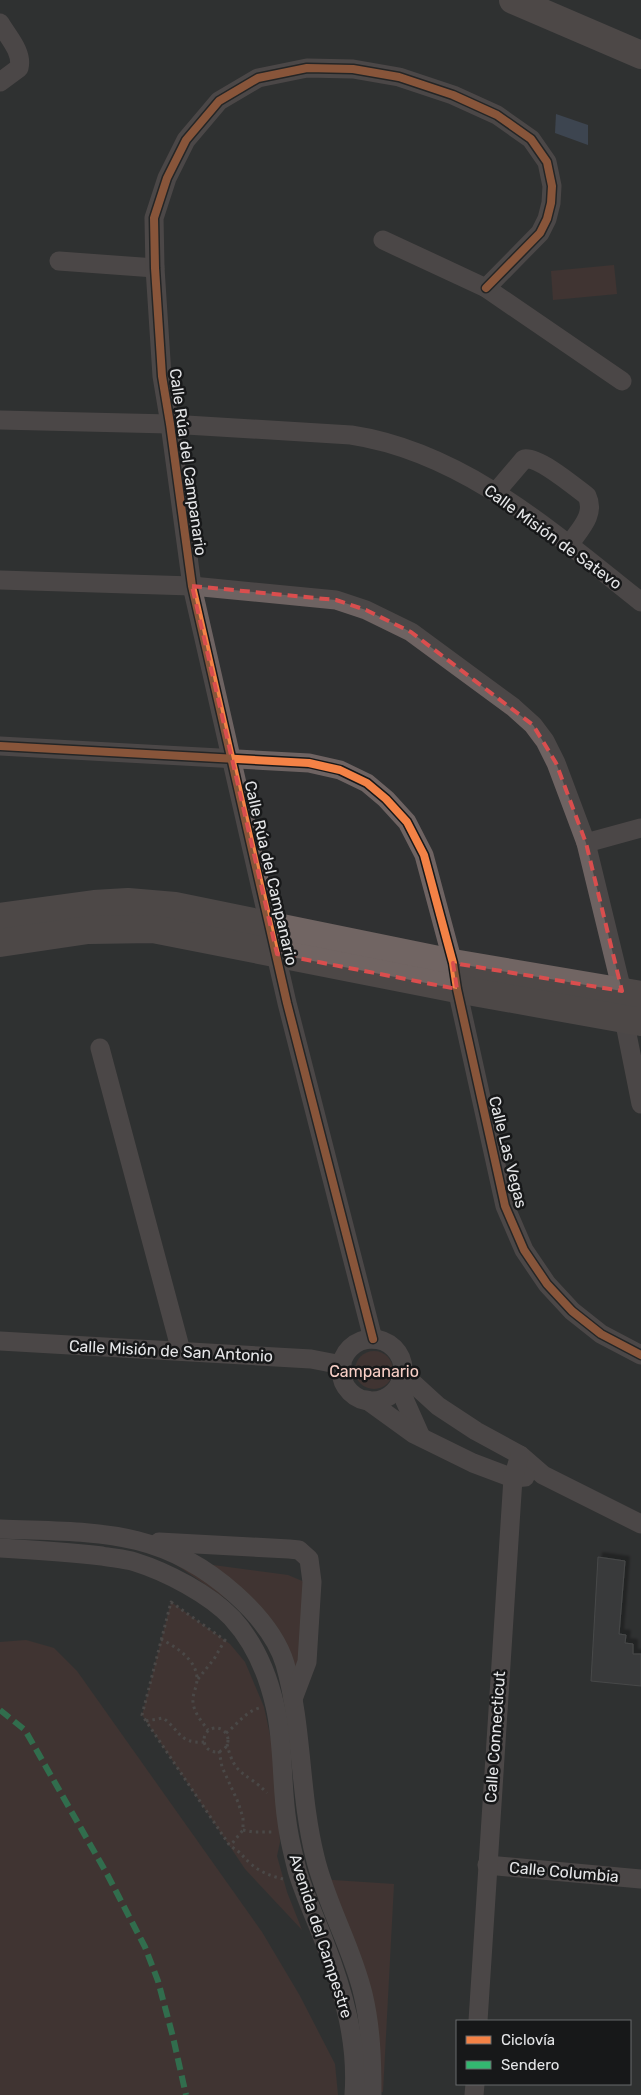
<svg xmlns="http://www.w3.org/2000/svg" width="641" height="2095" font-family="Rubik,sans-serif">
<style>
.green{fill:#543933}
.water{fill:#4e5e77}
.building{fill:#454546;stroke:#646566;filter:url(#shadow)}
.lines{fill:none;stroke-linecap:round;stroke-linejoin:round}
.path{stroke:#6b6462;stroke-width:3;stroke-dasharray:2.5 4;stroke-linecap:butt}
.minor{stroke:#6e6362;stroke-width:19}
.secondary{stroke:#716563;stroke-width:28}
.quiet{stroke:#33b770;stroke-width:6;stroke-dasharray:12 6;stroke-linecap:butt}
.cycleway-casing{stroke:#171819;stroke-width:11}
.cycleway{stroke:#f48246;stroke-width:8}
.marked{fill:none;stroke:#d94e4e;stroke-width:4;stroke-dasharray:10 6;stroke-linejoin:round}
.labels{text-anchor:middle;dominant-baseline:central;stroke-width:5;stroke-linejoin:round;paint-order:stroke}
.street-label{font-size:16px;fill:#e5e6e8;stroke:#171819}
.park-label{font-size:16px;fill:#f9d0c7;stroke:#171819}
</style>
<defs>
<filter id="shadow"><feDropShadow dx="4.5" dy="-4.5" stdDeviation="1" flood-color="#0009"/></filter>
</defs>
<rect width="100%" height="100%" fill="#303132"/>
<g class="green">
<polygon points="614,265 617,294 553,300 551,271"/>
<circle cx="374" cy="1370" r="19"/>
<polygon points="168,1559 288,1575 307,1583 309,1657 301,1714 281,1657 238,1607"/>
<polygon points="171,1602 230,1644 245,1662 264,1707 275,1758 280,1842 277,1856 287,1892 302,1930 245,1869 142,1715"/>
<polygon points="26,1640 54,1648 77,1671 262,1932 300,1996 335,2064 338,2095 0,2095 0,1642"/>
<polygon points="318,1879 394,1884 383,2092 371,2091 365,2015"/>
</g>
<polygon class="water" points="556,114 588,125 588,145 555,133"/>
<polygon class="building" points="598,1557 625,1561 619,1634 626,1635 625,1643 633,1644 633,1654 641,1654 641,1686 591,1681"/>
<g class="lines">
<g class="path">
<path d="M161 1639C176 1647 197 1660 197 1679 197 1687 192 1695 193 1702 194 1713 202 1722 208 1730"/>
<path d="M226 1641 171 1602 142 1715 230 1846C241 1852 242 1856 251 1864 260 1872 271 1876 283 1879"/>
<polyline points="198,1679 214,1659 225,1640"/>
<path d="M146 1721 163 1718C180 1730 179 1744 204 1742"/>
<circle cx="216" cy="1740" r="12"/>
<path d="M226 1733C237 1725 245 1712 259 1708"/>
<path d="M227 1744C235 1778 246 1771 267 1793"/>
<polyline points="219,1751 222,1767 238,1802 243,1818 243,1830 230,1846"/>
<polyline points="243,1830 253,1832 272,1832"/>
</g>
<g class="minor">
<path d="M0 23C8 37 23 52 19 68L0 82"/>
<polyline points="383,240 486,288 622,381"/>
<polyline points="59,261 155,268"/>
<path d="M0 420 170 424 351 435C464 452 555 534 641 602"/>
<path d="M496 492 524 459C538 456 574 486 587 496 596 515 579 530 569 545"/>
<polyline points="0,580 192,586 336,600 366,610 411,632 513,707 533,725 545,741 556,763 586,843 622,991"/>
<polyline points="0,746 309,763 340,770 367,783 386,799 407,822 424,855 453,963 457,989 505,1206 524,1250 547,1284 572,1311 601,1334 641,1355"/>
<polyline points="586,843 641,828"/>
<polyline points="624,1019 641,1104"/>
<polyline points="100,1048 181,1351"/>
<polyline points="373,1339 287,1003 192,586 170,424 162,376 155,268 154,218 167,178 186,140 219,101 258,78 307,68 353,69 399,77 453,95 497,115 531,139 547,162 552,186 551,203 547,219 540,233 486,288"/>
<circle cx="372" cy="1370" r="31"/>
<polyline points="0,1341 311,1359 342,1365"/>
<polyline points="403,1374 438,1406 476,1431 520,1455 543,1475 641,1524"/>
<polyline points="400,1383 405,1401 421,1437"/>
<polyline points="367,1400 414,1434 473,1463 513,1478 525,1477"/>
<path d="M0 1529C94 1533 160 1527 235 1594 255 1612 277 1637 285 1664 303 1727 299 1793 315 1857 326 1904 352 1947 363 1994 371 2027 372 2061 372 2095"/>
<polyline points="159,1542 289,1549 299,1550 309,1559 312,1582 307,1662 293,1699"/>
<path d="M0 1548C34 1550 68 1552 102 1556 112 1558 125 1559 135 1562 167 1572 209 1594 232 1618 254 1642 268 1675 275 1706 284 1744 281 1784 287 1822 289 1838 293 1854 297 1870 304 1894 315 1917 324 1941 343 1990 358 2041 354 2095"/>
<polyline points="487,1865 641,1879"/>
<polyline points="478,2021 513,1478 520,1455"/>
<polyline points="474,2095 475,2084"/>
</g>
<g class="secondary">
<polyline points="513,0 641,55"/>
<polyline points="0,917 94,904 128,902 175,906 453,963 641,995"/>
<polyline points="0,943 88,930 153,929 457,989 641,1022"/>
</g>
<polyline class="quiet" points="0,1710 25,1730 107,1874 145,1947 158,1981 173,2037 186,2095"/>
<defs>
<g id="cycleway">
<polyline points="0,746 309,763 340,770 367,783 386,799 407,822 424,855 453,963 457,989 505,1206 524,1250 547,1284 572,1311 601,1334 641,1355"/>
<polyline points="373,1339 287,1003 192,586 170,424 162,376 155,268 154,218 167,178 186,140 219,101 258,78 307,68 353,69 399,77 453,95 497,115 531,139 547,162 552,186 551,203 547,219 540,233 486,288"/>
</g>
</defs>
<use href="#cycleway" class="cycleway-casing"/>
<use href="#cycleway" class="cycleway"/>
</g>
<path d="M0 0H641V2095H0ZM192 586 336 600 366 610 411 632 533 725 556 763 586 843 622 991 453 963 457 989 277 954Z" fill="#303132" fill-opacity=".55" fill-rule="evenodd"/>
<path class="marked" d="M192 586 336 600 366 610 411 632 533 725 556 763 586 843 622 991 453 963 457 989 277 954Z"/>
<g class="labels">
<g class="street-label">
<text transform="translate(188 462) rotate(82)">Calle Rúa del Campanario</text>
<text transform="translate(553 537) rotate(36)">Calle Misión de Satevo</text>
<text transform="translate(271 873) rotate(77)">Calle Rúa del Campanario</text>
<text transform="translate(508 1152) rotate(76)">Calle Las Vegas</text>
<text transform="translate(171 1351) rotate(3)">Calle Misión de San Antonio</text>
<text transform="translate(495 1737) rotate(-86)">Calle Connecticut</text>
<text transform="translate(564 1872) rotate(5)">Calle Columbia</text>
<text transform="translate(321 1936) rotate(72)">Avenida del Campestre</text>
</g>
<g class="park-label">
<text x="374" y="1371">Campanario</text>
</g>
</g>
<rect x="456" y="2020" width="175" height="65" fill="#171819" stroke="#696a6c"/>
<rect x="466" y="2036" width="25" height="8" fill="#f48246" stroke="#696a6c"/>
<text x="501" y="2045" font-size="15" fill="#e5e6e8">Ciclovía</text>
<rect x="466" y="2061" width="25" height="8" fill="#33b770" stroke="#696a6c"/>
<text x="501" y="2070" font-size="15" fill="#e5e6e8">Sendero</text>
</svg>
